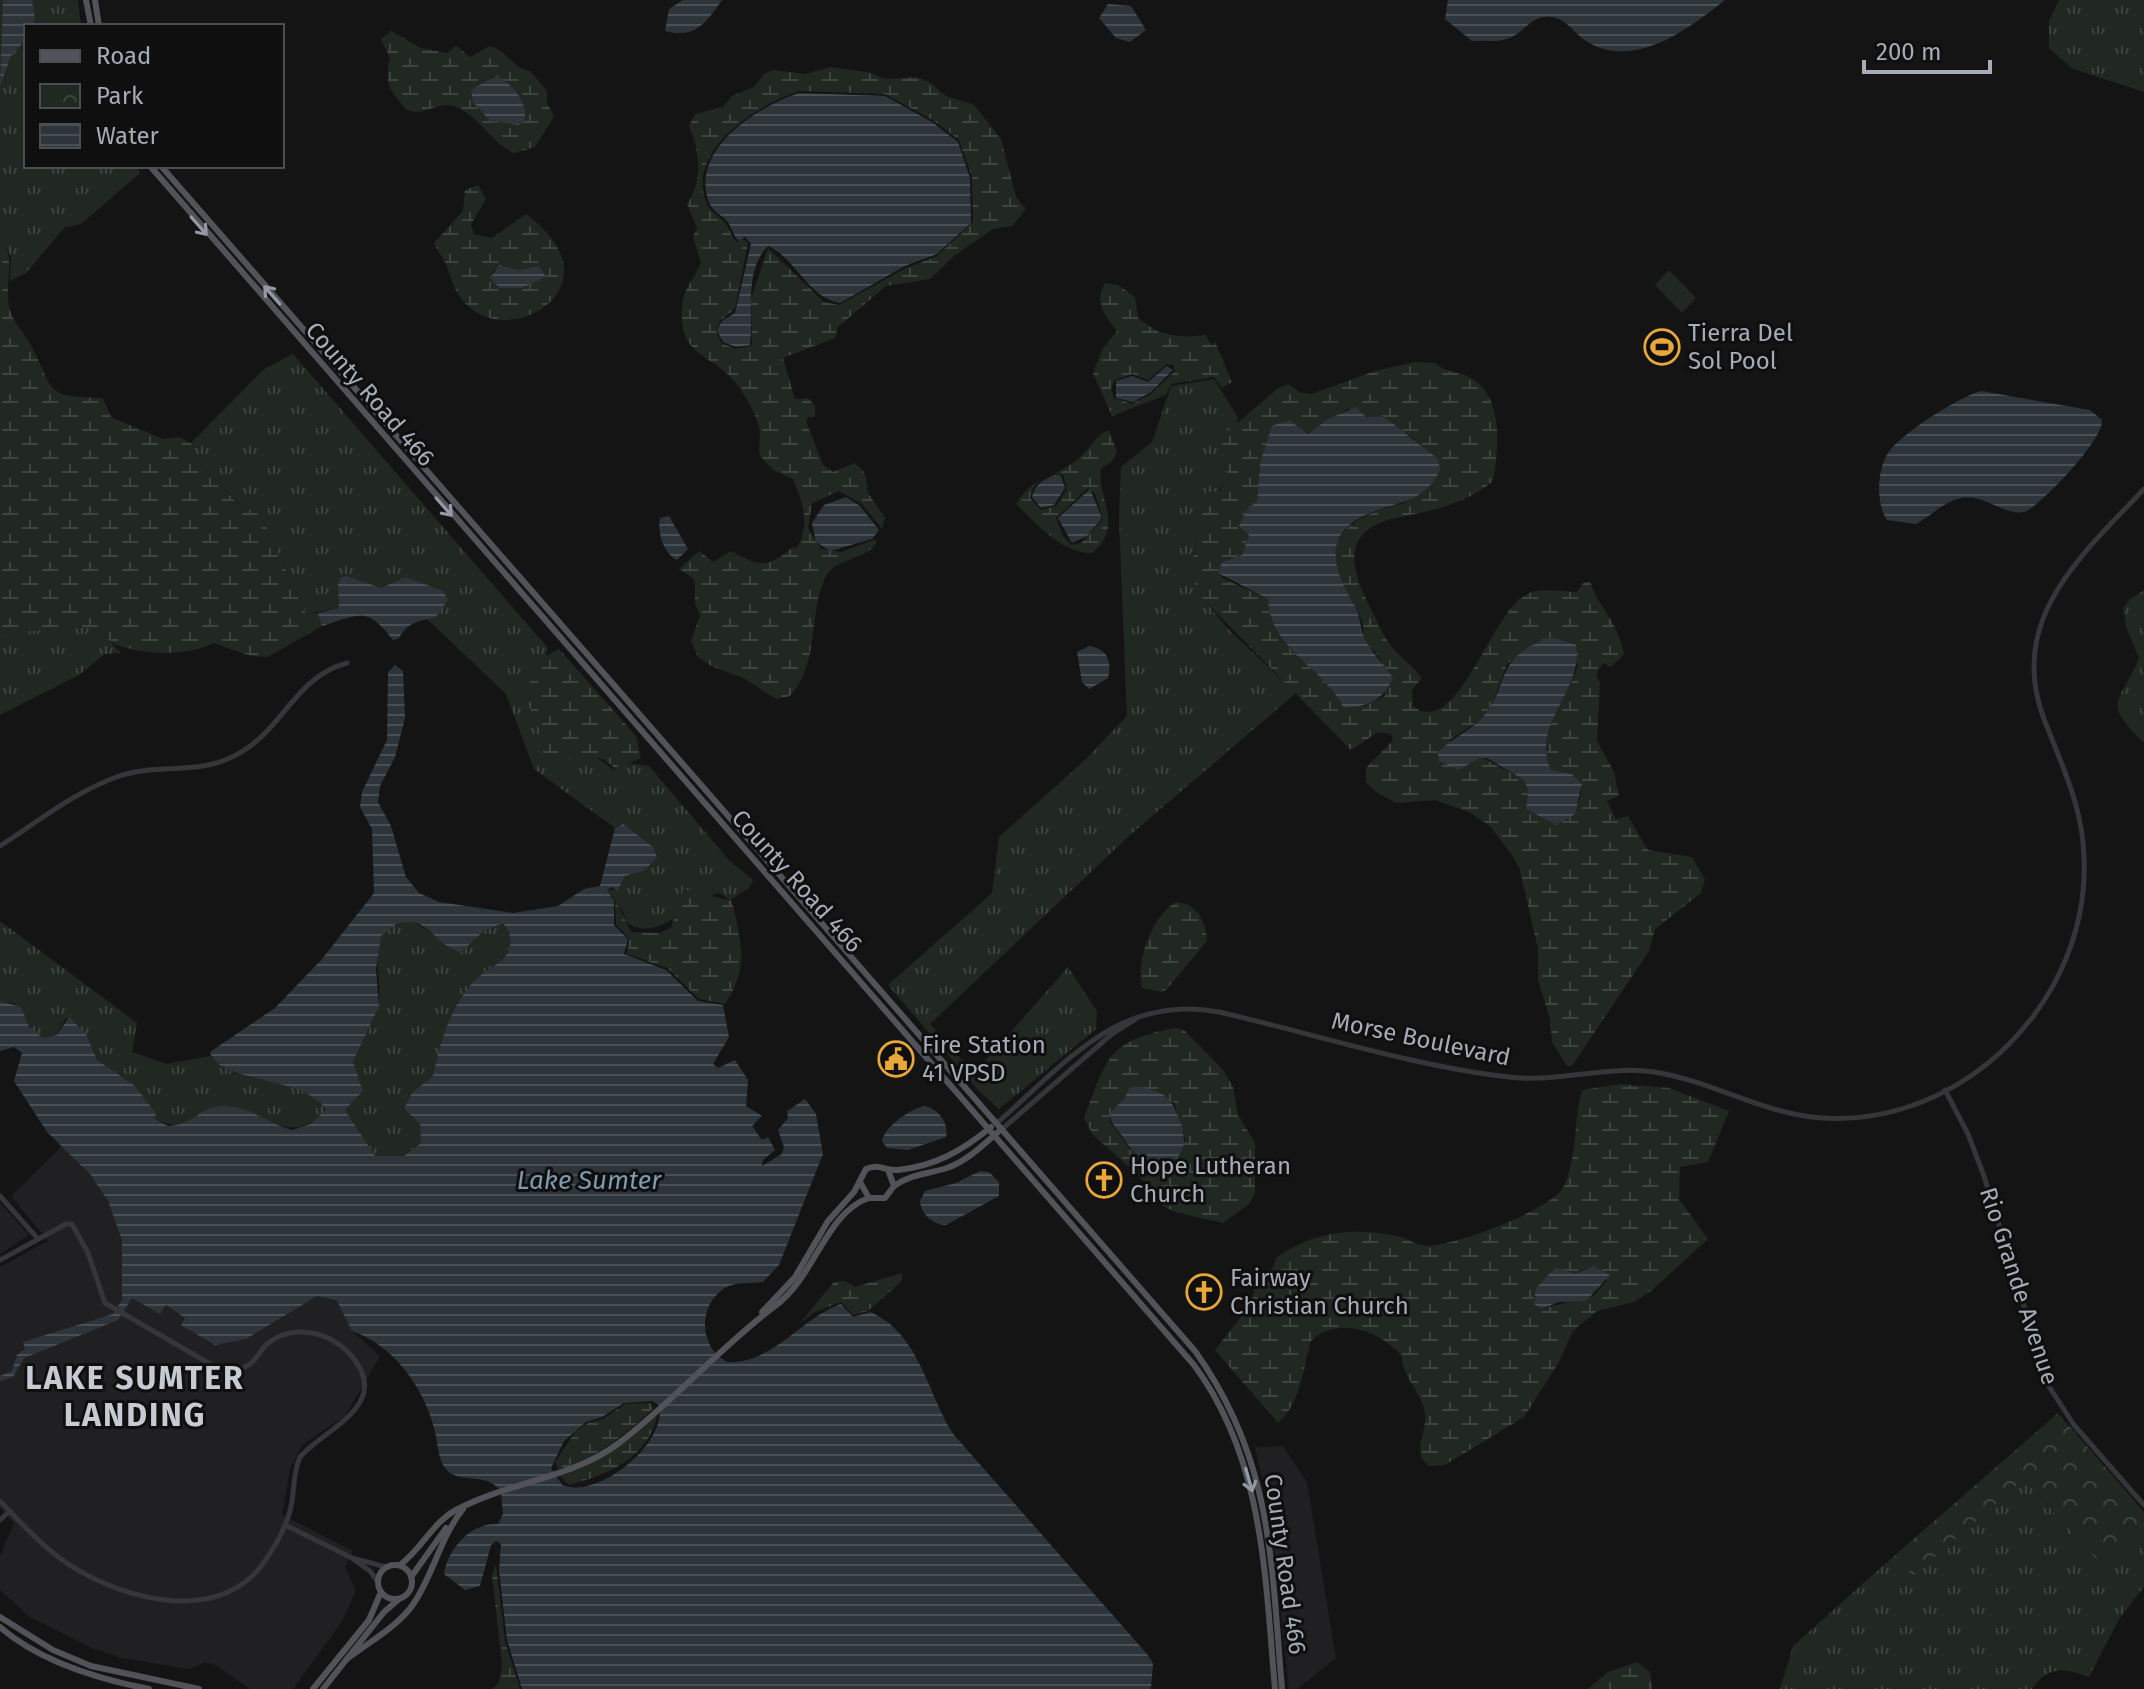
<svg xmlns="http://www.w3.org/2000/svg" width="2144" height="1689" font-family="'Fira Sans',sans-serif">
<style>
.built{fill:#202022}
.grass{fill:url(#grass-tufts)}
.wetland{fill:url(#wetland-marsh);fill-rule:evenodd}
.park{fill:url(#park-crowns)}
.garden{fill:#202821}
.water{fill:url(#water-rules);fill-rule:evenodd}
.lines{fill:none;stroke-linecap:round;stroke-linejoin:round}
.minor{stroke:#35363a;stroke-width:5}
.major{stroke:#515359;stroke-width:6}
.oneway{stroke:#9599a3}
.labels{text-anchor:middle;dominant-baseline:central;stroke-width:6;stroke-linejoin:round;paint-order:stroke}
.poi-label{font-size:24px;fill:#a6abb5;stroke:#0f0f10;text-anchor:start}
.street-label{font-size:24px;fill:#a6abb5;stroke:#0f0f10}
.water-label{font-size:26px;font-style:italic;fill:#7e9aaf;stroke:#0f0f10}
.district-label{font-size:32px;font-weight:bold;letter-spacing:2px;fill:#c7cad1;stroke:#0f0f10}
</style>
<defs>
<pattern id="grass-tufts" width="24" height="20" patternUnits="userSpaceOnUse" patternTransform="scale(2)"><rect width="24" height="20" fill="#202821"/><path d="M3 7l-1-3M5 7V3M7 7l1-3M15 17l-1-3M17 17v-4M19 17l1-3" fill="none" stroke="#3d443f"/></pattern>
<pattern id="wetland-marsh" width="20" height="14" patternUnits="userSpaceOnUse" patternTransform="scale(2)"><rect width="20" height="14" fill="#202821"/><path d="M1 5h8M5 5V1M11 12h8M15 12V8" fill="none" stroke="#3d443f"/></pattern>
<pattern id="park-crowns" width="20" height="18" patternUnits="userSpaceOnUse" patternTransform="scale(2)"><rect width="20" height="18" fill="#202821"/><path d="M2 6a3 3 0 1 1 6 0M12 15a3 3 0 1 1 6 0" fill="none" stroke="#3d443f"/></pattern>
<pattern id="water-rules" width="6" height="5" patternUnits="userSpaceOnUse" patternTransform="scale(2)"><rect width="6" height="5" fill="#2d353b"/><path d="M0 2.5h6" fill="none" stroke="#485055"/></pattern>
</defs>
<rect width="100%" height="100%" fill="#141415"/>
<g class="built">
<polygon points="63,1145 97,1182 114,1214 122,1240 125,1283 161,1313 166,1305 185,1318 181,1325 217,1343 246,1339 317,1296 340,1303 352,1331 380,1356 345,1416 302,1445 290,1469 282,1515 353,1551 345,1567 356,1591 341,1623 293,1689 250,1689 214,1664 204,1663 189,1669 121,1658 92,1648 31,1618 0,1590 0,1556 14,1523 0,1508 0,1267 48,1241 11,1196"/>
<polygon points="0,1203 29,1235 0,1254"/>
<polygon points="1283,1446 1307,1482 1336,1658 1297,1689 1289,1689 1271,1519 1255,1447"/>
</g>
<g class="grass">
<polygon points="0,0 78,0 81,26 26,26 26,166 137,166 140,173 81,224 65,227 26,273 10,281 11,257 0,231"/>
<polygon points="2059,0 2144,0 2144,92 2071,68 2049,48 2049,21"/>
<path d="M293 354 548 648 539 677 593 755 614 770 627 763 649 766 729 860 753 880 749 888 730 900 719 893C685 903 660 943 627 923L623 911 607 890 620 889 625 876 657 857 656 851 621 824 615 828 534 769 506 694 427 619 436 618 443 592 407 577 381 588 347 576 338 584 339 608 306 614 261 515 238 503 204 467 191 443 264 369Z"/>
<polygon points="1214,379 1238,417 1228,477 1209,505 1193,554 1200,595 1228,629 1296,693 1129,836 930,1024 969,1068 980,1067 1068,967 1097,1011 1096,1029 999,1109 979,1091 888,985 992,893 999,837 1085,760 1127,716 1119,519 1121,467 1152,442 1171,386"/>
<path d="M2144 590V743C2101 700 2119 706 2139 658L2126 627 2123 608 2130 599Z"/>
<polygon points="65,626 97,627 121,653 105,654 79,675 0,715 0,633"/>
<path d="M0 921 137 1023 132 1052 167 1064 210 1056C232 1088 306 1073 326 1111 284 1149 270 1109 223 1107 195 1106 189 1137 155 1119L156 1113 135 1086 102 1066 92 1053 89 1040 66 1017 57 1035 43 1038 31 1030 15 1004 0 1001Z"/>
<path d="M414 922 461 952 484 931 503 923C510 932 513 941 508 951 502 964 485 970 475 980 450 1007 440 1042 433 1076L419 1088 404 1110 420 1124 421 1143 404 1156H375L345 1110 363 1091 353 1061C358 1045 373 1025 377 1011 384 987 372 960 381 936L396 923Z"/>
<path d="M2024 1479 2098 1561 2144 1520V1587L2119 1619 2089 1677C2065 1668 2047 1665 2032 1689H1780L1793 1646 1894 1556 1913 1575Z"/>
</g>
<g class="wetland">
<path d="M391 31 421 48 447 53 456 46 470 57 490 46C506 50 513 68 530 71L547 91V103L554 116 535 147 514 153C489 141 480 117 456 107 438 100 425 117 407 110 389 90 384 84 390 58L381 39ZM497 75 523 103 524 113 511 123 490 121 473 102 492 76Z"/>
<path d="M831 67 867 72 886 79 917 77 931 83 946 96 974 105 1001 139 1016 197 1026 209 1012 226 993 229 954 256 930 279 886 286 838 327 835 338 783 358 795 399 808 398 815 406V417H808L806 421 823 465 833 472 854 463C868 473 866 477 868 493L885 518 882 529 862 504 839 491 812 503 808 528 821 549 841 552 876 539V544C864 560 833 559 825 578 808 615 820 663 790 696L776 699 743 678 711 666 698 657 691 641 700 615 695 604V584L694 579 679 569 699 551 713 562 731 551C762 567 766 569 793 547L796 549C811 526 803 502 793 479L773 470 760 456C758 447 760 440 760 432 759 419 746 397 739 387 715 352 674 360 683 300 686 284 697 276 701 262L693 237 697 228 687 204C703 181 700 151 689 126L695 114 723 107 732 96 754 87 764 74 773 70 805 74ZM799 91 885 94 934 121 959 140 972 177 973 222 937 256 906 268 839 305 824 302 768 248 751 299 752 345 736 349 721 343 716 330 720 321 735 309 748 243 744 239 737 242C730 236 730 228 724 222 719 216 711 212 707 204 684 151 757 105 799 91Z"/>
<path d="M478 185 486 199 471 224 474 234 492 238 526 214C618 282 520 345 473 310 457 298 453 286 448 269 445 260 438 253 434 243L463 211 465 190ZM499 265 519 270 539 266 546 277 522 288 491 274Z"/>
<path d="M0 231C18 264 3 279 10 310 14 324 26 335 32 347 56 395 45 396 103 398L111 417 163 439 179 437 191 443 204 467 237 503 261 515 306 614 318 613 322 626 268 657 251 656 213 643C189 657 141 655 115 644 108 641 102 632 97 627L0 633Z"/>
<path d="M1105 283 1118 285 1135 297 1138 317C1158 337 1180 338 1206 335L1211 346 1215 342 1232 382 1222 388 1214 377 1171 384 1166 395 1112 416 1093 373 1103 348 1117 331C1105 314 1093 304 1105 283ZM1167 364 1173 365 1175 371 1151 394 1132 404 1114 398 1111 388 1115 380 1132 374 1148 380Z"/>
<path d="M1414 362 1435 363C1445 373 1456 370 1469 377 1504 394 1499 448 1493 481 1463 506 1432 510 1396 518 1340 530 1350 569 1371 609 1377 621 1383 636 1392 647 1401 658 1413 666 1422 678L1412 690 1413 706C1457 741 1490 613 1527 594 1540 587 1562 592 1577 592L1584 582H1590C1600 610 1617 619 1624 654L1611 667 1603 663 1596 674 1600 683 1597 741 1614 772 1619 796 1607 801 1616 819 1628 816 1648 850 1692 857 1705 880 1701 893 1655 929 1649 951 1572 1066H1567L1552 1042 1550 1019 1538 980V949L1519 867 1512 855 1490 826 1469 812 1435 800 1396 803 1376 792 1366 782V768L1393 740 1391 734 1378 732 1351 750 1203 599 1189 572 1201 527 1197 523 1206 492 1220 491 1228 473 1220 466 1223 438 1227 432 1278 388 1288 384 1301 393 1312 394 1375 371ZM1349 408 1366 417 1383 416 1393 427 1415 439 1405 503C1372 510 1322 528 1337 572 1343 590 1355 603 1362 621 1364 627 1363 634 1365 640 1368 647 1377 652 1380 659 1384 669 1383 685 1385 696L1365 706 1344 707C1320 664 1269 650 1268 599L1222 578V562L1242 555 1249 535 1247 510 1257 501 1260 463ZM1536 643 1578 664C1569 700 1534 731 1551 770L1572 774 1582 784C1581 807 1573 812 1556 825L1526 809 1528 790 1524 780 1449 740 1479 721 1492 705 1507 664Z"/>
<path d="M1109 430 1117 452 1111 463 1101 468C1097 501 1125 526 1092 553 1063 554 1035 523 1016 504 1035 474 1053 479 1077 460 1091 449 1093 436 1109 430ZM1054 473 1063 475 1067 489 1056 506 1041 510 1030 498C1032 484 1041 479 1054 473ZM1088 488 1095 494 1103 519 1081 543 1071 545 1063 536 1056 518Z"/>
<path d="M559 649 636 736 641 758 615 769C596 747 570 759 545 765L540 731 526 699 532 674 546 656Z"/>
<path d="M683 889 732 901C741 943 750 967 725 1004L699 999 667 968 627 954 629 939 616 924 615 898 631 932 659 933 671 928Z"/>
<path d="M1176 902C1197 903 1206 922 1207 941L1167 989 1162 992 1142 988C1135 961 1152 916 1176 902Z"/>
<path d="M1175 1028 1184 1030 1223 1070 1233 1087 1238 1115 1255 1143V1193L1249 1204 1223 1223 1175 1212 1163 1206 1138 1175 1093 1135 1084 1118C1107 1059 1106 1041 1175 1028ZM1126 1098 1174 1102 1186 1141 1130 1149 1110 1122V1113Z"/>
<path d="M1621 1084 1669 1088 1729 1111 1708 1162 1680 1167 1679 1199 1708 1239 1651 1291 1634 1302 1597 1311 1573 1331 1558 1364 1524 1417 1445 1465 1429 1466C1410 1453 1428 1433 1425 1414 1422 1392 1402 1377 1402 1356 1381 1331 1337 1315 1311 1341 1303 1369 1301 1403 1278 1423L1215 1350 1250 1305 1257 1282 1274 1266 1276 1258C1313 1231 1353 1227 1397 1236 1407 1238 1416 1245 1426 1246 1453 1246 1553 1210 1564 1186 1578 1156 1573 1122 1582 1090ZM1556 1267 1575 1274 1588 1268 1607 1281 1593 1296 1541 1309 1534 1304V1297Z"/>
<polygon points="902,1273 902,1281 868,1311 853,1315 841,1302 815,1312 799,1324 834,1282 845,1281 855,1287"/>
<path d="M650 1403 654 1408C624 1436 597 1457 558 1470L555 1462 575 1432 588 1423 603 1419 625 1404Z"/>
<path d="M658 1413C649 1458 609 1474 569 1485L559 1475 600 1458Z"/>
<polygon points="496,1564 505,1641 520,1689 492,1689 499,1683 502,1665 492,1575"/>
<polygon points="1637,1662 1650,1672 1653,1689 1588,1689 1608,1672"/>
</g>
<polygon class="park" points="2058,1413 2144,1512 2144,1520 2098,1561 2024,1479 1913,1576 1894,1556"/>
<polygon class="garden" points="1669,270 1696,298 1682,313 1655,285"/>
<g class="water">
<polygon points="3,0 32,0 35,19 32,26 26,26 26,39 11,56 0,86"/>
<path d="M683 0H722C706 23 695 39 665 31L669 9Z"/>
<path d="M1448 0H1725C1688 29 1634 71 1586 41 1574 33 1567 19 1551 17 1530 15 1526 32 1509 38 1499 43 1484 40 1472 41L1445 19Z"/>
<polygon points="1108,4 1131,6 1146,30 1130,42 1116,38 1099,18"/>
<path d="M497 75C513 86 529 102 524 122L518 125 490 121 473 102 471 90Z"/>
<path d="M799 93 885 96 932 122 958 142 970 178 971 223 937 254 905 266 840 303C807 297 797 259 768 246 743 270 754 316 750 345L736 347 723 342 717 330 722 321 735 313 751 244 745 237 739 241C732 235 732 226 726 220 720 214 712 211 709 202 689 150 757 107 799 93Z"/>
<polygon points="499,265 519,270 539,266 546,277 522,288 500,288 490,278"/>
<polygon points="1167,366 1173,370 1151,392 1133,402 1116,398 1116,381 1132,376 1148,382"/>
<path d="M1981 391 2090 410 2102 420C2104 439 2043 503 2025 512 2004 516 1985 494 1962 498 1944 501 1931 516 1916 524L1887 520C1875 503 1877 465 1891 449 1906 431 1959 397 1981 391Z"/>
<path d="M1356 407 1366 417 1383 416 1438 459 1440 470C1425 502 1400 501 1370 513 1322 533 1332 567 1353 603 1361 615 1360 632 1367 643 1374 655 1385 666 1393 678 1382 701 1370 706 1344 708 1321 664 1270 651 1268 599L1218 573 1222 562 1242 555 1249 535 1239 526 1247 510 1257 501 1260 463 1272 426 1289 420 1308 434 1328 419Z"/>
<path d="M1055 475 1061 476 1065 488 1054 505 1041 508 1032 497C1035 484 1043 480 1055 475Z"/>
<polygon points="1090,489 1102,518 1087,536 1072,543 1058,518"/>
<polygon points="846,497 860,506 879,530 872,539 830,551 816,542 812,523 824,505"/>
<path d="M669 516 688 549 677 560C664 554 657 533 660 518Z"/>
<path d="M347 576 381 588 406 577 443 591 448 600 435 618C419 620 407 623 399 638L393 640C367 606 361 614 322 626L318 613 339 608 338 584 341 577Z"/>
<path d="M1551 637 1576 645C1584 691 1530 724 1551 770L1572 774 1582 784 1575 814 1556 825 1526 809 1528 790 1524 780 1487 758H1479L1459 770 1439 761 1438 753C1451 738 1469 732 1482 718 1513 683 1490 660 1551 637Z"/>
<path d="M1089 646C1107 649 1112 660 1108 678L1089 689 1082 682 1077 652Z"/>
<path d="M395 665 403 671 405 718 395 757 380 786 378 802 391 826 406 877 419 893 439 902 513 913 558 906 584 889 600 886 615 828 623 824 654 848 657 857 645 870 625 876 618 891 612 887 607 890 614 901V925L628 939 624 954 666 970 698 1001 723 1005 729 1037 713 1064 718 1068 735 1060 748 1080 746 1106 762 1116 752 1126 762 1140 768 1137 775 1150 763 1160 762 1166 782 1154 784 1147 778 1130 788 1118 787 1111 805 1099 816 1114 823 1154 779 1265 763 1282C750 1284 737 1281 725 1288 697 1305 699 1348 727 1362 771 1365 803 1317 841 1304L853 1317 870 1312C920 1333 927 1394 954 1435L1147 1654 1153 1663 1151 1689H522L507 1640 499 1570 501 1544 496 1541 491 1545 480 1586 465 1590 444 1574C448 1547 473 1522 498 1524L503 1514 501 1492C489 1471 458 1485 446 1469 437 1459 438 1440 434 1428 423 1386 393 1345 352 1331L337 1301 317 1296 246 1339 215 1345 181 1325 185 1318 166 1305 160 1314 132 1298 118 1320 24 1358 13 1377 0 1381V1376L12 1371 17 1355 25 1349 23 1342 113 1314 122 1300V1240L108 1201 90 1174 47 1132 14 1081 22 1053 14 1047 0 1051V1001L21 1007 29 1027 43 1038 57 1035 69 1017 86 1034 97 1060 135 1086 156 1113 155 1119 168 1126C192 1125 199 1110 214 1107 244 1101 266 1123 292 1130L310 1124 326 1110C306 1075 217 1084 210 1052L275 1008 322 959 374 893 372 829 360 807 362 792 387 740 388 672ZM414 922C433 928 441 948 461 952L484 931 503 923C510 932 513 941 508 952 502 964 485 970 475 980 450 1007 440 1042 433 1076L412 1093 404 1109 420 1124 421 1143 404 1156H375L345 1110 363 1091 353 1061 379 1007 376 969 381 936 397 923ZM652 1401 659 1405C668 1443 598 1500 562 1485L551 1468 564 1441 586 1422 602 1417 624 1403Z"/>
<path d="M1137 1086C1163 1093 1169 1093 1179 1118 1200 1171 1146 1176 1124 1139 1118 1129 1110 1125 1110 1113L1125 1098 1129 1088Z"/>
<path d="M924 1106C938 1108 949 1123 946 1137L908 1150 887 1148 882 1141C885 1126 909 1110 924 1106Z"/>
<path d="M980 1171 989 1172 999 1182V1196L946 1225C933 1225 921 1214 920 1201L925 1191 956 1183Z"/>
<polygon points="1594,1266 1610,1275 1586,1301 1559,1302 1541,1309 1534,1304 1536,1288 1556,1267 1575,1274"/>
</g>
<g class="lines">
<g class="minor">
<path d="M0 846C39 821 77 790 122 775 165 762 204 778 246 749 285 723 298 676 347 663"/>
<polyline points="1945,1090 1968,1134 1984,1176 2048,1385 2074,1425 2144,1505"/>
<path d="M997 1123C1065 1064 1119 993 1219 1012 1311 1033 1416 1067 1509 1077 1558 1083 1607 1065 1654 1072 1712 1081 1763 1114 1822 1118 1965 1127 2090 999 2084 858 2083 807 2062 766 2044 719 2006 619 2082 555 2144 489"/>
<polyline points="1002,1129 1112,1034 1136,1019"/>
<polyline points="0,1196 38,1239"/>
<path d="M0 1260 66 1224H72L88 1253 105 1303 210 1364C221 1369 233 1372 245 1367 255 1363 259 1352 266 1345 291 1323 327 1331 349 1353 396 1404 325 1428 300 1457 292 1475 295 1493 290 1511 285 1529 273 1550 262 1565 214 1629 109 1596 57 1556 36 1540 18 1520 0 1501"/>
<polyline points="0,1520 10,1511"/>
<polyline points="285,1525 352,1558 386,1567"/>
<polyline points="353,1559 370,1571 378,1582"/>
</g>
<g class="major">
<polyline points="86,0 91,26"/>
<polyline points="95,0 99,26"/>
<path d="M150 166 1194 1365C1264 1459 1265 1577 1275 1689"/>
<path d="M161 166 1195 1351C1273 1460 1271 1561 1282 1689"/>
<polyline points="860,1182 869,1198 885,1198 894,1186 888,1170"/>
<path d="M894 1186C911 1174 928 1174 947 1168 967 1161 983 1145 998 1132"/>
<path d="M762 1312 795 1277 828 1221 854 1192 866 1169C879 1163 885 1171 898 1170 935 1166 962 1151 991 1127"/>
<circle cx="395" cy="1582" r="17"/>
<path d="M400 1565C421 1550 432 1523 456 1510 508 1482 571 1479 619 1443 674 1401 720 1347 775 1306 815 1277 826 1212 869 1198"/>
<polyline points="411,1577 446,1528"/>
<polyline points="0,1617 53,1650 91,1666 199,1689"/>
<path d="M0 1627C40 1662 98 1679 149 1689"/>
<path d="M347 1659C369 1642 399 1626 414 1603 434 1573 440 1538 463 1509"/>
<polyline points="313,1689 369,1620 381,1592"/>
<polyline points="323,1689 384,1612 398,1600"/>
</g>
</g>
<defs><path id="oneway-shaft" d="M-6 0H5M1.5-3L5.5 0L1.5 3" fill="none" stroke-width="1.6" stroke-linecap="round" stroke-linejoin="round" transform="scale(2)"/></defs>
<g class="oneway">
<use href="#oneway-shaft" transform="translate(199 226) rotate(49)"/>
<use href="#oneway-shaft" transform="translate(272 295) rotate(-131)"/>
<use href="#oneway-shaft" transform="translate(444 507) rotate(49)"/>
<use href="#oneway-shaft" transform="translate(1249 1480) rotate(74)"/>
</g>
<defs>
<symbol id="stadium-ring" viewBox="-11 -11 22 22"><circle r="9.5" fill="#0f0f10" stroke="#e9a738" stroke-width="1.5"/><path d="M0-5a6.5 5 0 1 0 0 10a6.5 5 0 1 0 0-10ZM-3.5-1.8h7v3.6h-7Z" fill="#e9a738"/></symbol>
<symbol id="civic-ring" viewBox="-11 -11 22 22"><circle r="9.5" fill="#0f0f10" stroke="#e9a738" stroke-width="1.5"/><path d="M-.6-6.5H3V-4.5H.6V-3L4-1V1h2V6H-6V1h2V-1L-.6-3ZM-1.2 2.5V6h2.4V2.5Z" fill="#e9a738"/></symbol>
<symbol id="church-ring" viewBox="-11 -11 22 22"><circle r="9.5" fill="#0f0f10" stroke="#e9a738" stroke-width="1.5"/><path d="M-1.2-6h2.4v3.5h3.3v2.4h-3.3V6h-2.4V-.1h-3.3v-2.4h3.3Z" fill="#e9a738"/></symbol>
</defs>
<g fill-rule="evenodd">
<use href="#stadium-ring" x="1642" y="327" width="40" height="40"/>
<use href="#civic-ring" x="876" y="1039" width="40" height="40"/>
<use href="#church-ring" x="1084" y="1160" width="40" height="40"/>
<use href="#church-ring" x="1184" y="1272" width="40" height="40"/>
</g>
<g class="labels">
<g class="poi-label">
<text x="1688" y="333">Tierra Del<tspan x="1688" dy="28">Sol Pool</tspan></text>
<text x="922" y="1045">Fire Station<tspan x="922" dy="28">41 VPSD</tspan></text>
<text x="1130" y="1166">Hope Lutheran<tspan x="1130" dy="28">Church</tspan></text>
<text x="1230" y="1278">Fairway<tspan x="1230" dy="28">Christian Church</tspan></text>
</g>
<g class="street-label">
<text transform="translate(370 394) rotate(49)">County Road 466</text>
<text transform="translate(797 881) rotate(48)">County Road 466</text>
<text transform="translate(1421 1039) rotate(12)">Morse Boulevard</text>
<text transform="translate(2019 1286) rotate(72)">Rio Grande Avenue</text>
<text transform="translate(1285 1564) rotate(82)">County Road 466</text>
</g>
<g class="water-label">
<text x="589" y="1180">Lake Sumter</text>
</g>
<g class="district-label">
<text x="135" y="1378">LAKE SUMTER<tspan x="135" dy="37">LANDING</tspan></text>
</g>
</g>
<rect x="24" y="24" width="260" height="144" fill="#0f0f10" stroke="#4b4d52" stroke-width="2"/>
<rect x="40" y="50" width="40" height="12" fill="#515359" stroke="#4b4d52" stroke-width="2"/>
<text x="96" y="64" font-size="24" fill="#a6abb5">Road</text>
<rect x="40" y="84" width="40" height="24" fill="url(#park-crowns)" stroke="#4b4d52" stroke-width="2"/>
<text x="96" y="104" font-size="24" fill="#a6abb5">Park</text>
<rect x="40" y="124" width="40" height="24" fill="url(#water-rules)" stroke="#4b4d52" stroke-width="2"/>
<text x="96" y="144" font-size="24" fill="#a6abb5">Water</text>
<path d="M1864 60v12h126v-12" fill="none" stroke="#a6abb5" stroke-width="4"/>
<text x="1876" y="60" font-size="24" fill="#a6abb5" stroke="#0f0f10" stroke-width="6" paint-order="stroke">200 m</text>
</svg>
